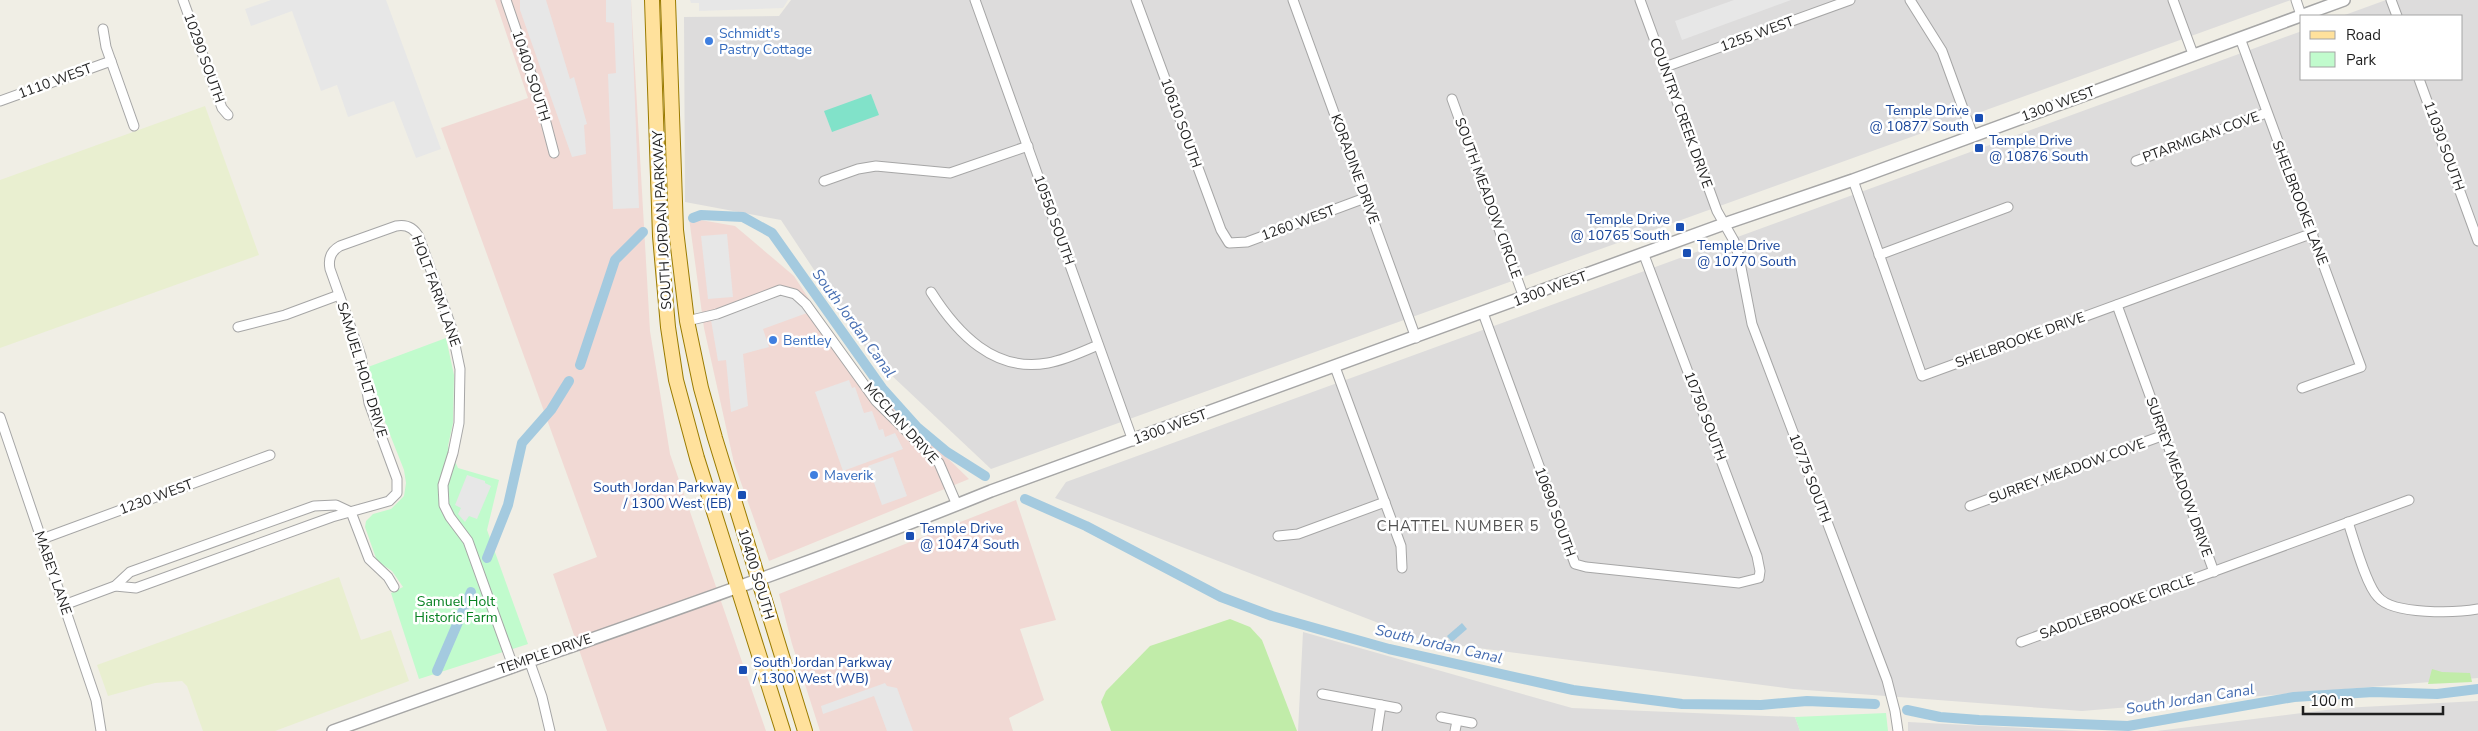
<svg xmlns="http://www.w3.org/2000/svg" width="2478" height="731" font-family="'Nunito Sans',sans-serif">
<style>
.residential{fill:#dddcdc}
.commercial{fill:#f1d9d4}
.farmland{fill:#e9efd0}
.grass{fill:#c1eca9}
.park{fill:#c1fbcd}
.pitch{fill:#81e2c9}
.parking{fill:#e7e7e7}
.water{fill:#a4cadf}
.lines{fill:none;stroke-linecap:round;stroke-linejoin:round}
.canal{stroke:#a4cadf;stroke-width:10}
.minor-casing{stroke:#a6a6a6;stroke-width:11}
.tertiary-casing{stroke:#a6a6a6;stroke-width:14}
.primary-casing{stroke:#9a7b00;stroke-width:16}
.minor{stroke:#fff;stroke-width:9}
.tertiary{stroke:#fff;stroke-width:11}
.primary{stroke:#ffe19c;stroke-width:14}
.shop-dot{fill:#3f7fe0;stroke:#fff;stroke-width:2}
.transit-dot{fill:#1a4fb4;stroke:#fff;stroke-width:2}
.labels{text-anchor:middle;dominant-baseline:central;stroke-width:5;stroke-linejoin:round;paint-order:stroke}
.shop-label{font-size:14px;fill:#366cbe;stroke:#fff;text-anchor:start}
.street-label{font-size:14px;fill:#1f1f1f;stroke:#fff}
.transit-label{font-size:14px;fill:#164399;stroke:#fff;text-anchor:start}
.park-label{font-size:14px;fill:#088222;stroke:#fff}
.water-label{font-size:15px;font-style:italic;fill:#486fb2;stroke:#fff}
.neighbourhood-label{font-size:15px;letter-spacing:1px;fill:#525252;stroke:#fff}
</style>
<rect width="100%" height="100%" fill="#f0eee5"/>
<g class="residential">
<polygon points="791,0 2291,0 991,469 871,356 781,220 685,202 684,17 779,16"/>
<polygon points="2386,0 2478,0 2478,678 2082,711 1793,689 1425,641 1055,498 1066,482 2302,31 2302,79 2462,79 2462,16 2342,16"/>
<polygon points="1303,632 1572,708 1795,717 1800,731 1298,731"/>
<polygon points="2478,701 2478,731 2157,731 2342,708"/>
<polygon points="1908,722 2081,731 1908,731"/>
</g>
<g class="commercial">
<polygon points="495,0 631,0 650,331 670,454 766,731 607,731 553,574 597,557 441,128 528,98"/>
<polygon points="689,218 735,226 794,276 852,365 969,479 769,561 734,463 704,328"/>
<polygon points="1016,500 1056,620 1020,629 1044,700 1009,718 1013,731 820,731 792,644 779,594"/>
</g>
<g class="farmland">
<polygon points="205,106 259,255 0,348 0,180"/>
<polygon points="339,577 361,640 391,630 409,681 275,731 203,731 187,686 182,681 155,683 108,696 97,665"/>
</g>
<g class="grass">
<polygon points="1230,619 1250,627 1262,640 1297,731 1111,731 1101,702 1106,691 1150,646"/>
<polygon points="2432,669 2442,672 2470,673 2472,682 2428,684"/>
</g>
<g class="park">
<polygon points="446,338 454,375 453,423 448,446 458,468 499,480 487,530 528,644 419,679 391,593 403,587 392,571 377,561 365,527 366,521 373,514 391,509 404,496 406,483 404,470 376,399 368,367"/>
<polygon points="1886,713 1888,731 1800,731 1795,717"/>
</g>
<polygon class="pitch" points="871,94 879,115 832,132 824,111"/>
<g class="parking">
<polygon points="271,0 386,0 441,149 416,158 394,101 348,117 337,85 321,91 292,11 251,26 245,9"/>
<polygon points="520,0 546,0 570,79 574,77 587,124 584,125 586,154 572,157 520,10"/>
<polygon points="606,0 631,0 639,208 613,209 608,74 616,73 614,23 606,22"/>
<polygon points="690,0 788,0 783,8 699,11 699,3 691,3"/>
<polygon points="1734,0 1791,0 1682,40 1675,21"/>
<polygon points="727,234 733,297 708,299 701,236"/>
<polygon points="778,294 795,297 807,313 763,329 769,347 743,354 748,406 731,412 726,360 718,361 711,320"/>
<polygon points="849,380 852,388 855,387 864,413 872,411 879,430 883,429 885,437 895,433 903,449 843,471 815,392"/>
<polygon points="893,457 907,496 882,505 868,466"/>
<polygon points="467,475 485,481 485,483 491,486 477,519 469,516 465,522 458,514 461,508 455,505"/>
<polygon points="885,683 887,686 897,688 913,731 887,731 874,696 823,714 821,706"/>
</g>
<polygon class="water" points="1462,623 1467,629 1452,642 1447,636"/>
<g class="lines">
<g class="canal">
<polyline points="693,218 701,215 743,217 772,233 882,388 917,427 947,452 985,476"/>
<polyline points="580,365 615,260 643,232"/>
<polyline points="1025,499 1086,526 1221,597 1272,616 1389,649 1573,690 1682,704 1761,705 1807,701 1875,704"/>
<polyline points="487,558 508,505 522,443 551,410 569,381"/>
<polyline points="437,671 471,592"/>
<polyline points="1907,710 1940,717 1979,720 2128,726 2294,697 2373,692 2437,694 2478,689"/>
</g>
<defs>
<g id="minor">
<polyline points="183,0 222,108 228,115"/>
<polyline points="506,0 540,100 554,153"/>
<polyline points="975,0 1133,441"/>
<polyline points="1136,0 1221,230 1229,243 1247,242 1365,198"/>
<polyline points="1293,0 1416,338"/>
<polyline points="1640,0 1717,211 1734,241 1739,257 1752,324 1887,680 1895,711 1898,731"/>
<polyline points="1910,0 1942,51 1973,136"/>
<polyline points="2173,0 2193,54"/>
<polyline points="2296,0 2301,15"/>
<polyline points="2391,0 2397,16"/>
<polyline points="103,29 106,47 134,126"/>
<polyline points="2240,38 2361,367 2302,388"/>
<polyline points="1665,67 1850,0"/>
<polyline points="2419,79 2478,241"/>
<polyline points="1452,99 1524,298"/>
<polyline points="0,101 111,61"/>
<polyline points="2136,161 2266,113"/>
<polyline points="1853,180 1922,376 2313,233"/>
<polyline points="824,181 858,169 876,166 950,173 1028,146"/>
<polyline points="1879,255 2008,207"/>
<path d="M931 292C957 333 994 373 1048 363 1065 360 1082 352 1098 345"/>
<polyline points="2117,305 2214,572"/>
<polyline points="1483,313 1575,564 1586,567 1739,583 1759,578 1760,571 1757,556 1644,255"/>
<polyline points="687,321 717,314 780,290 795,294 806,304 876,401 939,463 957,505"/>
<polyline points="238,327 285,315 339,295"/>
<polyline points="1335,367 1401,546 1402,568"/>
<polyline points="0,417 96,700 101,731"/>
<polyline points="1970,506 2164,435"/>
<polyline points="351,512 369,559 388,577 394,587"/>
<path d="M2348 522C2354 540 2366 585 2378 597 2393 615 2456 613 2478 609"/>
<polyline points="1278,536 1298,534 1385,502"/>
<polyline points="42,539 270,455"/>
<path d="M115 586 136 588 332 517 389 501 397 493V479L369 403 361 356 330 269C328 259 331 251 340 246L396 226C406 224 414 228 419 237L451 326 460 369 459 423 453 453 443 485 444 505 450 517 468 541 513 666"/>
<polyline points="64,605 115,586 130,572 314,506 336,505 351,512"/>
<polyline points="2021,642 2409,500"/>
<polyline points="529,660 542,697 550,731"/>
<polyline points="1322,694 1381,705 1377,731"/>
<polyline points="1381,705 1397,708"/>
<polyline points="1441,717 1472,723"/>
<polyline points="1455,731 1457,721"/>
</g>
<path id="tertiary" d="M333 731C552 651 774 579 991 491L1724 224 1853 180 2344 0"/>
<g id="primary">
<polyline points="652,0 660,236 668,327 676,380 697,458 783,731"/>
<polyline points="668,0 676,230 687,321 701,388 715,438 805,731"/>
</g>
</defs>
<use href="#minor" class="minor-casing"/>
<use href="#tertiary" class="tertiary-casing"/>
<use href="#primary" class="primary-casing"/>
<use href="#minor" class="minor"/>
<use href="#tertiary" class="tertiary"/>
<use href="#primary" class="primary"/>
</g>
<g class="shop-dot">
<circle cx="709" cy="41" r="5"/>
<circle cx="773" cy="340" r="5"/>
<circle cx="814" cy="475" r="5"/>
</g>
<g class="transit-dot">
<rect x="1974" y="113" width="10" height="10" rx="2.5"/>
<rect x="1974" y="143" width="10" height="10" rx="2.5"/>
<rect x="1675" y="222" width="10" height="10" rx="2.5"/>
<rect x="1682" y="248" width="10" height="10" rx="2.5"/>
<rect x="737" y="490" width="10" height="10" rx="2.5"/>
<rect x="905" y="531" width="10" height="10" rx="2.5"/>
<rect x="738" y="665" width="10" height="10" rx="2.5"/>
</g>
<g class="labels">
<g class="shop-label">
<text x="719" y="33">Schmidt's<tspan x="719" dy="16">Pastry Cottage</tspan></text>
<text x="783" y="340">Bentley</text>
<text x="824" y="475">Maverik</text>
</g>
<g class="street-label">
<text transform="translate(1757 34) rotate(-20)">1255 WEST</text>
<text transform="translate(204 58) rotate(70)">10290 SOUTH</text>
<text transform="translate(531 76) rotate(72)">10400 SOUTH</text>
<text transform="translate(55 81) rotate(-20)">1110 WEST</text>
<text transform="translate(2058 104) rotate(-20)">1300 WEST</text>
<text transform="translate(1681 113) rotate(70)">COUNTRY CREEK DRIVE</text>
<text transform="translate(1181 123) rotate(70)">10610 SOUTH</text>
<text transform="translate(2201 137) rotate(-20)">PTARMIGAN COVE</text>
<text transform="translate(2444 146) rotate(70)">11030 SOUTH</text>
<text transform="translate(1355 169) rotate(70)">KORADINE DRIVE</text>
<text transform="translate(1488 198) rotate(70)">SOUTH MEADOW CIRCLE</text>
<text transform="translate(2300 203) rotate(69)">SHELBROOKE LANE</text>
<text transform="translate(662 220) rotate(-93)">SOUTH JORDAN PARKWAY</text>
<text transform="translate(1054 220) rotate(70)">10550 SOUTH</text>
<text transform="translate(1298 223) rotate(-20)">1260 WEST</text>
<text transform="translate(1550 289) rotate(-20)">1300 WEST</text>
<text transform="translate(436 291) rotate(70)">HOLT FARM LANE</text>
<text transform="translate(2020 340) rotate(-20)">SHELBROOKE DRIVE</text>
<text transform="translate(362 370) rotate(73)">SAMUEL HOLT DRIVE</text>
<text transform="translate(1705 416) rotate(69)">10750 SOUTH</text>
<text transform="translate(901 423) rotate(48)">MCCLAN DRIVE</text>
<text transform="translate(1170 427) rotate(-20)">1300 WEST</text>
<text transform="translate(2067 471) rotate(-20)">SURREY MEADOW COVE</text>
<text transform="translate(2179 477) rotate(70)">SURREY MEADOW DRIVE</text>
<text transform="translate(1810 478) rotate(69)">10775 SOUTH</text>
<text transform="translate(156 497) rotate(-20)">1230 WEST</text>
<text transform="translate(1555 512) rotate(70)">10690 SOUTH</text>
<text transform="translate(53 573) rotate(71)">MABEY LANE</text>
<text transform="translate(756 574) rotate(73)">10400 SOUTH</text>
<text transform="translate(2117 607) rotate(-20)">SADDLEBROOKE CIRCLE</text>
<text transform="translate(545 654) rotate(-19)">TEMPLE DRIVE</text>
</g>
<g class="transit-label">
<text x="1969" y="110" text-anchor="end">Temple Drive<tspan x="1969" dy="16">@ 10877 South</tspan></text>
<text x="1989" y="140">Temple Drive<tspan x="1989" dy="16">@ 10876 South</tspan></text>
<text x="1670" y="219" text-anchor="end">Temple Drive<tspan x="1670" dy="16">@ 10765 South</tspan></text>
<text x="1697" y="245">Temple Drive<tspan x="1697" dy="16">@ 10770 South</tspan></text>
<text x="732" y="487" text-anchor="end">South Jordan Parkway<tspan x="732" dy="16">/ 1300 West (EB)</tspan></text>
<text x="920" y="528">Temple Drive<tspan x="920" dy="16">@ 10474 South</tspan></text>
<text x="753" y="662">South Jordan Parkway<tspan x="753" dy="16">/ 1300 West (WB)</tspan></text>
</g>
<g class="park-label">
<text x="456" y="601">Samuel Holt<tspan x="456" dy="16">Historic Farm</tspan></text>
</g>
<g class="water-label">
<text transform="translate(854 323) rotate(54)">South Jordan Canal</text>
<text transform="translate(1439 644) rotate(13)">South Jordan Canal</text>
<text transform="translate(2190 699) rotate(-9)">South Jordan Canal</text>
</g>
<g class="neighbourhood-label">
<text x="1458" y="526">CHATTEL NUMBER 5</text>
</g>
</g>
<rect x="2300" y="15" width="162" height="65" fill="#ffffff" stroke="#a5a5a5"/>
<rect x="2310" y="31" width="25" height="8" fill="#ffe19c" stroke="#a5a5a5"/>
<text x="2346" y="40" font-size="15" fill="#1f1f1f">Road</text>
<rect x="2310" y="52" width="25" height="15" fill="#c1fbcd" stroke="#a5a5a5"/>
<text x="2346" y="65" font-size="15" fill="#1f1f1f">Park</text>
<path d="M2303 706v8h140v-8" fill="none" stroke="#1f1f1f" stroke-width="2.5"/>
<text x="2310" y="706" font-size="15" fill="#1f1f1f" stroke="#ffffff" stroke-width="4" paint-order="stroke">100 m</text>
</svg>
